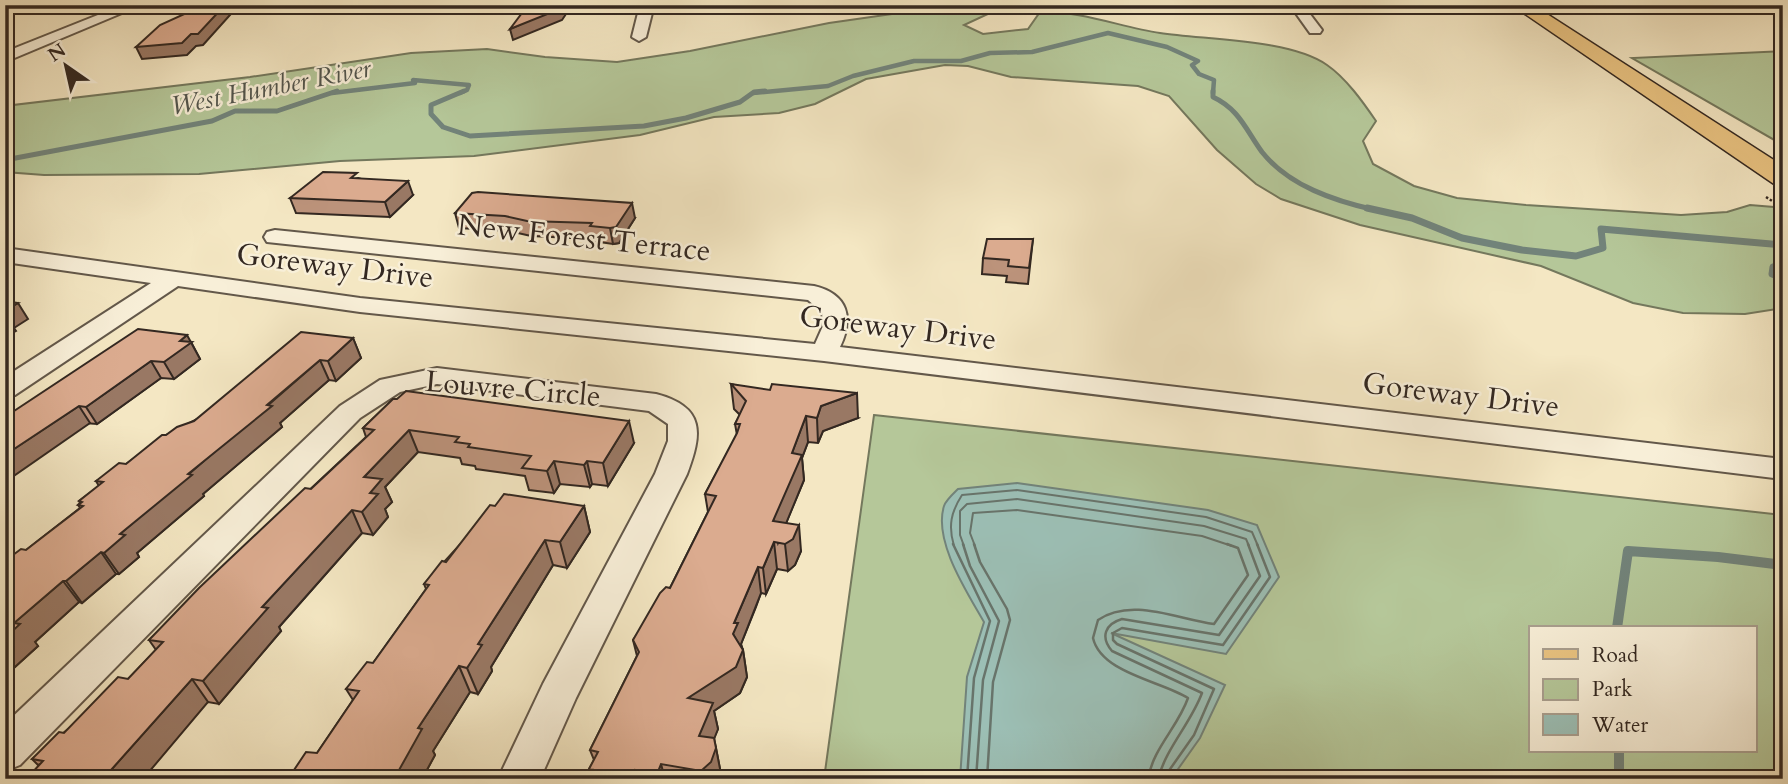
<svg xmlns="http://www.w3.org/2000/svg" width="1788" height="784" font-family="Cardo,serif">
<style>
.green{fill:#b5c799;stroke:#74785d;stroke-width:2;fill-rule:evenodd}
.water{fill:#9cbfb5;stroke:#72837a;stroke-width:2}
.lines{fill:none;stroke-linecap:round;stroke-linejoin:round}
.shore-far1{stroke:#68746b;stroke-width:2}
.shore{stroke:#68746b;stroke-width:2.5}
.stream-far3{stroke:#72837a;stroke-width:4.5}
.stream-far2{stroke:#72837a;stroke-width:5}
.stream-far1{stroke:#72837a;stroke-width:7}
.stream{stroke:#72837a;stroke-width:10}
.minor-casing{stroke:#63584a;stroke-width:4}
.major-casing{stroke:#332821;stroke-width:3}
.path{stroke:#332821;stroke-width:2.5;stroke-dasharray:2.5 2;stroke-linecap:butt}
.minor{fill:#f8efd8;fill-rule:evenodd}
.major{fill:#eac482;fill-rule:evenodd}
.wall{fill:#bc937b;stroke:#332821;stroke-width:2}
.shaded-wall{fill:#997864;stroke:#332821;stroke-width:2}
.building{fill:#dbab8f;stroke:#332821;stroke-width:2}
.labels{text-anchor:middle;dominant-baseline:central;stroke-width:5;stroke-linejoin:round;paint-order:stroke}
.far-water-label{font-size:26px;font-style:italic;fill:#52554d;stroke:#f8efd8}
.street-label{font-size:30px;fill:#332821;stroke:#f8efd8}
</style>
<rect width="100%" height="100%" fill="#f4e7c3"/>
<filter id="stains"><feTurbulence type="fractalNoise" baseFrequency=".00286" numOctaves="4"/><feColorMatrix values="0 0 0 0 .2 0 0 0 0 .09 0 0 0 0 .02 0 0 0 .5 -.17"/></filter>
<radialGradient id="worn" r=".72"><stop offset=".6" stop-color="#630" stop-opacity="0"/><stop offset="1" stop-color="#630" stop-opacity=".3"/></radialGradient>
<g class="green">
<path d="M955 5H977L991 9 990 13 964 25 983 34 1028 29 1040 12C1082 11 1120 27 1160 33 1206 40 1290 39 1327 65 1346 78 1363 102 1376 121L1363 141 1373 164 1414 186 1457 198 1526 205 1681 215 1727 212 1750 205 1774 207 1783 212V308L1745 314 1683 313 1633 303 1541 266 1360 225 1281 199 1256 184 1217 150 1169 96 1138 86 1011 77 968 66 945 65 866 79 815 104 779 113 714 117 640 135 474 156 340 161 199 174 44 175 5 172V106L250 77 411 53 487 49 545 57 617 62 690 51 829 23Z"/>
<polygon points="1783,51 1783,145 1632,58"/>
<path d="M874 415 1783 515V779H824ZM1531 628H1755V751H1531Z"/>
</g>
<path class="water" d="M1017 483 1208 510 1257 525 1279 577 1226 654 1111 633 1225 685 1200 738 1171 779H960L967 677 984 622C967 592 933 541 944 506 946 500 954 493 958 489Z"/>
<g class="lines">
<g class="shore-far1">
<path d="M954 546C948 526 951 512 962 495L1017 490 1206 517 1252 532 1258 546"/>
<polyline points="964,546 960,535 960,511 967,504 1017,499 1204,526 1246,539 1249,546"/>
<polyline points="975,546 970,533 973,513 1017,510 1202,536 1232,546"/>
</g>
<g class="shore">
<polyline points="953,544 990,621 974,678 967,779"/>
<polyline points="963,544 970,566 999,621 983,680 976,779"/>
<polyline points="974,544 980,562 1007,609 1010,620 993,682 987,779"/>
<path d="M1148 779C1153 748 1178 727 1188 698 1161 681 1101 673 1093 638L1098 620C1131 597 1177 619 1214 624L1248 575 1238 548 1227 544"/>
<path d="M1158 779C1166 748 1191 723 1202 693L1112 651C1100 637 1105 624 1122 619L1219 635 1260 576 1248 544"/>
<polyline points="1167,779 1168,772 1194,735 1214,689 1117,644 1113,640 1113,633 1122,628 1223,645 1270,577 1257,544"/>
</g>
<g class="stream-far3">
<polyline points="332,93 415,83 413,80 469,85 467,90 460,93"/>
<polyline points="753,93 828,86 853,76 914,61 961,61 990,53 1032,52 1108,33 1167,47 1198,61 1192,65 1199,74 1214,80 1213,93"/>
</g>
<g class="stream-far2">
<polyline points="464,91 431,105 431,114 443,127 470,136 644,126 686,118 740,102 754,92 765,91"/>
<path d="M1213 91V97C1239 109 1246 130 1262 152 1289 186 1335 201 1375 210"/>
<polyline points="5,160 212,121 235,111 277,111 337,91"/>
</g>
<g class="stream-far1">
<polyline points="1367,208 1412,218 1462,238 1522,250 1576,256 1603,248 1601,229 1783,245"/>
<polyline points="1783,265 1773,267 1772,274 1783,278"/>
</g>
<g class="stream">
<polyline points="1617,628 1628,551 1718,557 1783,565"/>
<polyline points="1619,751 1619,779"/>
</g>
<defs>
<g id="minor">
<polygon points="123,5 141,5 5,62 5,52"/>
<polygon points="640,5 654,5 646,37 639,41 632,37"/>
<polygon points="1290,5 1303,5 1322,30 1320,33 1310,33"/>
<path d="M275 230 814 286C848 294 854 318 840 347L1783 459V479L824 361 360 312 178 286 15 395 5 397V377L151 283 5 262V248L360 298 815 344 823 326 822 312 808 300 267 242 264 237 267 232Z"/>
<path d="M437 368 656 394C706 407 702 434 687 474L576 698 540 779H498L543 684 655 474 668 441V424L649 411 437 384 400 392 360 418 20 765 5 771V724L340 406 380 380Z"/>
</g>
<polygon id="major" points="1512,5 1533,5 1783,166 1783,186 1774,184"/>
</defs>
<use href="#minor" class="minor-casing"/>
<use href="#major" class="major-casing"/>
<polyline class="path" points="1766,197 1783,208"/>
<use href="#minor" class="minor"/>
<use href="#major" class="major"/>
</g>
<g class="wall">
<polygon points="1197,5 1230,5 1229,12 1201,11"/>
<polygon points="358,178 413,195 390,217 296,213 290,198"/>
<polygon points="455,213 635,218 619,243 613,244 593,241 592,239 531,236 509,231 459,228"/>
<polygon points="1033,239 1028,284 1006,282 1007,276 982,274 983,258"/>
<polygon points="353,338 361,358 336,381 329,380 280,423 282,427 203,494 204,496 137,553 139,557 119,574 116,574 82,603 79,602 35,642 38,646 5,676 26,550 80,508 78,505 80,503 79,501 99,486 96,481 126,464 166,435"/>
<polygon points="191,342 200,359 174,379 161,378 97,424 5,417"/>
<polygon points="731,384 858,418 823,431 818,443 808,442 802,458 804,480 786,523 801,551 795,565 788,571 777,569 766,594 761,593 756,607 741,644 743,650 747,677 740,693 714,711 718,729 714,738 721,774 720,779 593,779 589,769 594,760 590,750 637,656 633,640 670,588 708,512 705,494 737,435 735,424 740,415 734,409"/>
<polygon points="393,399 634,443 608,486 592,484 590,487 560,484 554,493 529,490 525,476 476,469 475,466 462,464 460,458 418,452 385,487 392,502 385,509 388,517 373,535 362,533 279,627 281,631 219,704 208,702 38,765 32,759 128,679 156,650 149,640 366,437 363,428"/>
<polygon points="495,506 584,506 590,532 567,568 553,565 491,667 492,671 478,694 470,692 433,751 435,755 422,779 288,779 317,753 353,700 346,689 373,663 426,589 424,584"/>
</g>
<g class="shaded-wall">
<polygon points="225,5 239,5 203,45 196,46 187,55 142,59 136,47 191,34"/>
<polygon points="563,5 572,5 562,20 513,40 510,29"/>
<polygon points="408,181 413,195 390,217 385,202"/>
<polygon points="632,203 635,218 619,243 613,244 610,228"/>
<polygon points="18,303 28,319 14,328 16,331 5,337 5,310"/>
<polygon points="187,335 200,359 174,379 164,362 180,341"/>
<polygon points="353,338 361,358 336,381 328,361"/>
<polygon points="320,360 329,380 280,423 282,427 203,494 204,496 137,553 139,557 119,574 104,553 120,534"/>
<polygon points="151,361 161,378 97,424 86,407"/>
<polygon points="857,393 858,418 823,431 818,443 817,418 821,406"/>
<polygon points="79,406 90,423 5,482 5,455"/>
<polygon points="806,416 808,442 802,458 804,480 778,543 773,521 792,453"/>
<polygon points="629,421 634,443 608,486 603,463"/>
<polygon points="409,430 418,452 385,487 392,502 385,509 388,517 373,535 362,512 364,477"/>
<polygon points="554,461 560,484 554,493 547,471"/>
<polygon points="587,461 592,484 590,487 584,465"/>
<polygon points="584,506 590,532 567,568 560,542"/>
<polygon points="352,510 362,533 279,627 281,631 219,704 203,681 262,607"/>
<polygon points="799,525 801,551 795,565 788,571 785,544"/>
<polygon points="545,540 553,565 491,667 492,671 478,694 467,668 478,644"/>
<polygon points="774,542 777,569 766,594 763,568"/>
<polygon points="101,552 116,574 82,603 66,581"/>
<polygon points="758,567 761,593 741,644 742,650 733,634 734,623"/>
<polygon points="63,581 79,602 35,642 38,646 5,676 5,638 14,623"/>
<polygon points="743,650 747,677 740,693 714,711 718,729 705,762 688,698"/>
<polygon points="459,666 470,692 433,751 435,755 422,779 394,779 418,728"/>
<polygon points="192,679 208,702 143,779 103,779"/>
<polygon points="716,748 721,774 720,779 703,779 701,771"/>
<polygon points="661,764 665,779 658,779 657,774"/>
<polygon points="635,770 637,779 633,779 632,777"/>
</g>
<g class="building">
<polygon points="204,5 225,5 198,34 191,34 182,43 136,47 160,25"/>
<polygon points="528,5 563,5 560,9 510,29"/>
<polygon points="323,172 357,173 351,178 408,181 385,202 290,198"/>
<polygon points="478,192 632,203 616,227 610,228 590,226 592,223 527,221 505,216 455,213 472,193"/>
<polygon points="987,239 1033,239 1029,268 1008,266 1009,260 983,258"/>
<polygon points="5,301 18,303 5,310"/>
<polygon points="138,329 187,335 180,341 192,342 164,362 151,361 86,407 79,406 5,455 5,417"/>
<polygon points="301,332 353,338 328,361 320,360 267,405 272,406 188,474 192,475 120,534 125,535 104,553 101,552 66,581 63,581 14,623 20,624 5,638 5,561 21,549 26,550 44,536 83,506 78,505 82,502 79,501 103,482 96,481 119,463 126,464 162,435 166,435 177,427 194,421"/>
<polygon points="731,384 770,390 772,384 857,393 821,406 817,418 806,416 792,453 802,455 773,521 799,525 793,539 785,544 774,542 763,568 758,567 734,623 738,623 733,634 743,650 736,667 688,698 713,703 699,736 714,738 716,748 711,762 701,771 661,764 657,774 635,770 632,777 589,769 598,752 590,750 639,652 633,640 660,593 666,587 670,588 716,496 705,494 737,433 740,424 735,424 746,401"/>
<polygon points="406,391 629,421 603,463 587,461 584,465 554,461 547,471 522,468 531,456 468,447 470,444 455,442 459,437 409,430 364,477 382,479 370,493 378,494 362,512 352,510 262,607 268,608 203,681 192,679 103,779 26,779 43,761 32,759 59,732 64,733 118,677 128,679 163,642 149,640 199,588 305,488 311,489 374,430 363,428 393,399 397,399"/>
<polygon points="504,494 584,506 560,542 545,540 478,644 482,645 467,668 459,666 418,728 422,729 394,779 288,779 306,752 317,753 359,691 346,689 367,662 373,663 429,585 424,584 442,561 446,562 490,505 495,506"/>
</g>
<g class="labels">
<g class="far-water-label">
<text transform="translate(271 87) rotate(-11)">West Humber River</text>
</g>
<g class="street-label">
<text transform="translate(584 238) rotate(6)">New Forest Terrace</text>
<text transform="translate(335 266) rotate(7)">Goreway Drive</text>
<text transform="translate(898 328) rotate(7)">Goreway Drive</text>
<text transform="translate(513 389) rotate(5)">Louvre Circle</text>
<text transform="translate(1461 395) rotate(7)">Goreway Drive</text>
</g>
</g>
<rect width="1788" height="784" fill="none" stroke="#f4e7c3" stroke-width="28"/>
<rect x="7" y="7" width="1774" height="770" fill="none" stroke="#332821" stroke-width="3.5"/>
<rect x="14" y="14" width="1760" height="756" fill="none" stroke="#332821" stroke-width="2"/>
<rect x="1529" y="626" width="228" height="126" fill="#f8efd8" stroke="#a99f8f" stroke-width="2"/>
<rect x="1543" y="649" width="35" height="10" fill="#eac482" stroke="#a99f8f" stroke-width="2"/>
<text x="1592" y="662" font-size="21" fill="#332821">Road</text>
<rect x="1543" y="679" width="35" height="21" fill="#b5c799" stroke="#a99f8f" stroke-width="2"/>
<text x="1592" y="696" font-size="21" fill="#332821">Park</text>
<rect x="1543" y="714" width="35" height="21" fill="#9cbfb5" stroke="#a99f8f" stroke-width="2"/>
<text x="1592" y="732" font-size="21" fill="#332821">Water</text>
<g transform="translate(66 66) rotate(326)" stroke="#f8efd8" stroke-width="5" paint-order="stroke">
<path d="M0-5L12 26L0 18L-12 26Z" fill="#332821"/>
<text y="-10" font-size="19" font-weight="bold" text-anchor="middle" fill="#332821">N</text>
</g>
<rect width="100%" height="100%" filter="url(#stains)"/>
<rect width="100%" height="100%" fill="url(#worn)"/>
</svg>
